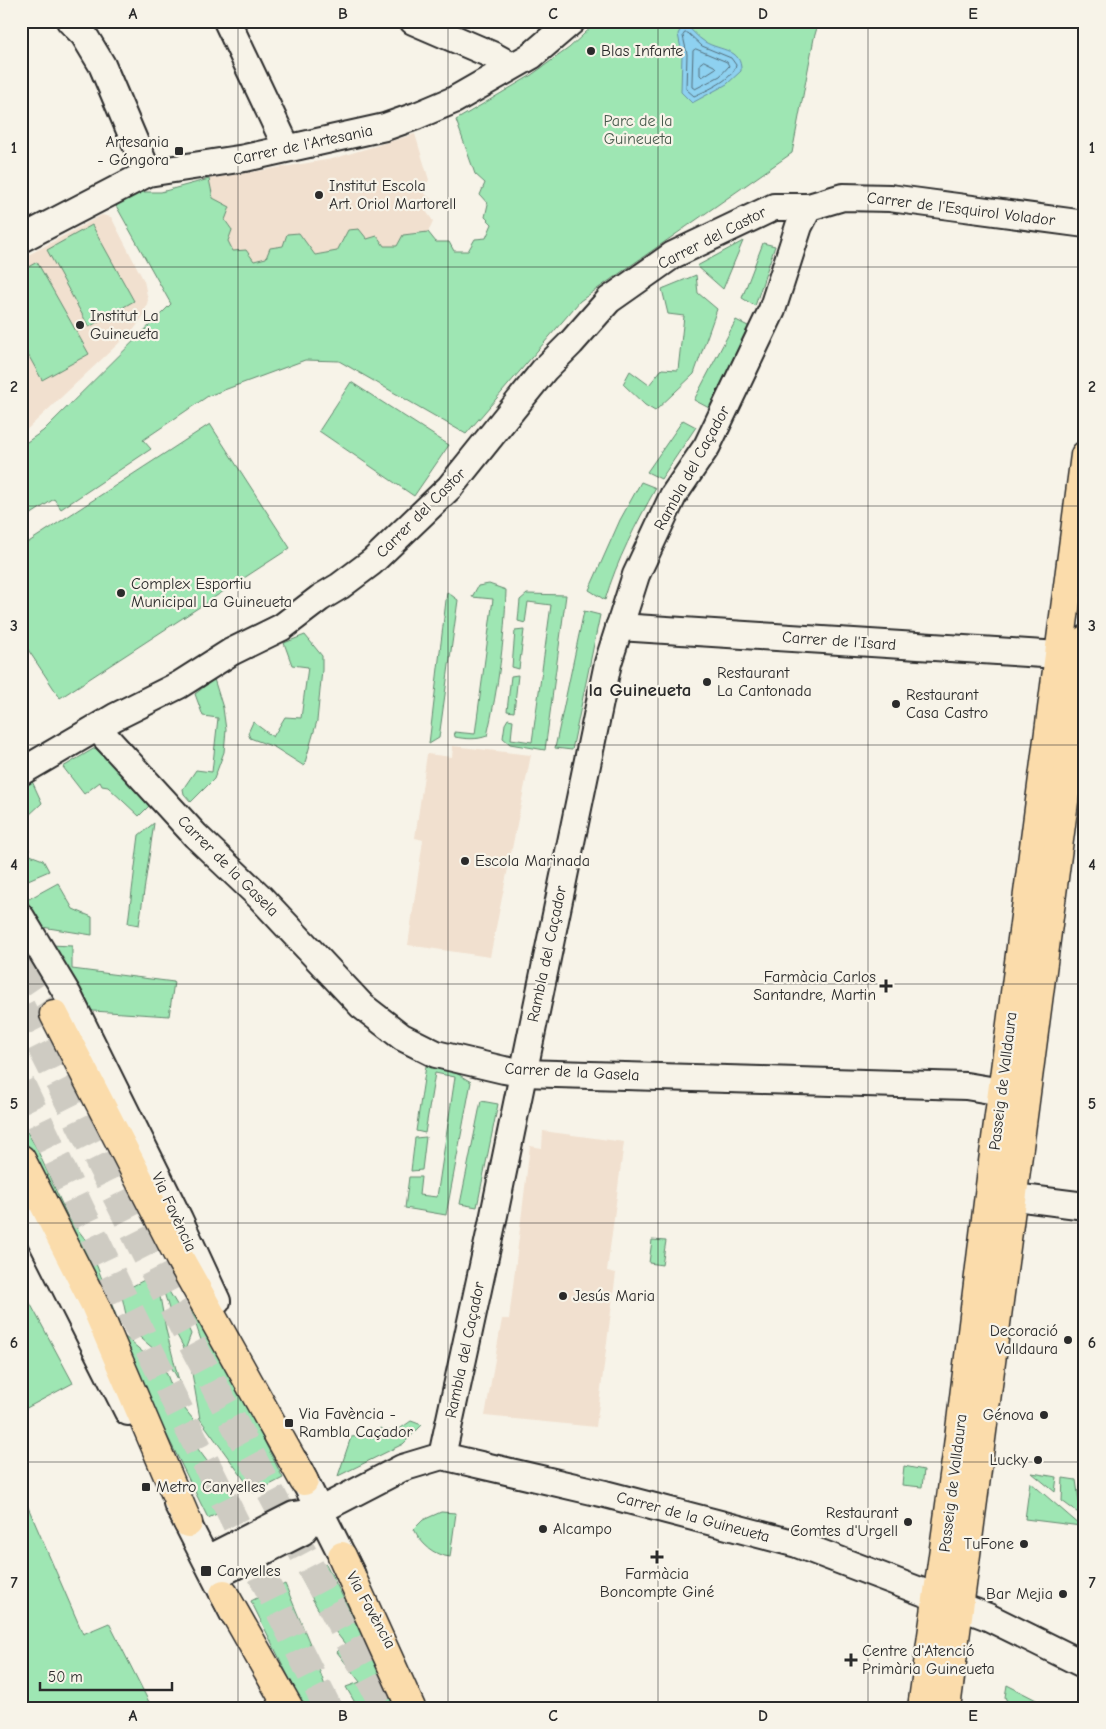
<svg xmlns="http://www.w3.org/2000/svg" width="1106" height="1729" font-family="'Comic Neue',sans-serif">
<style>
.built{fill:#f1e0cf}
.green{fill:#9ee6b3;stroke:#64886f}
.water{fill:#8ed1f0;stroke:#668fa1}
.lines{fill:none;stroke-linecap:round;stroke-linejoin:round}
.shore{stroke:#536d7a;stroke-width:1}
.highway-tunnel{stroke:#cecbc2;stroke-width:28;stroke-dasharray:28 14;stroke-linecap:butt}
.minor-casing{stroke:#2b2b2b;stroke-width:30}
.major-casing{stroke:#2b2b2b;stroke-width:31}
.highway-casing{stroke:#2b2b2b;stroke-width:31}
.minor{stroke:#f7f3e8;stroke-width:26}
.major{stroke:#fbdcab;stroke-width:28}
.highway{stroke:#fbdcab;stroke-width:28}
.grid{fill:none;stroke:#2b2b2b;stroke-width:1;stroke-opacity:0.55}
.poi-dot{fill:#2b2b2b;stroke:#f7f3e8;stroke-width:2}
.labels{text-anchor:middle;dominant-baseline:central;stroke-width:4.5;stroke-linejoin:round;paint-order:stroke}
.poi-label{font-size:16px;fill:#2b2b2b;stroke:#f7f3e8;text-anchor:start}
.park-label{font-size:16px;fill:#485a4d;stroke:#f7f3e8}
.street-label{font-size:16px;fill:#2b2b2b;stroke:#f7f3e8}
.quarter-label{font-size:19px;font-weight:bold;fill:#2b2b2b;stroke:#f7f3e8}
.neatline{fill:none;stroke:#2b2b2b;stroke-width:2}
.grid-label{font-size:16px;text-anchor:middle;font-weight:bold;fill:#2b2b2b}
</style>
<rect width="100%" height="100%" fill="#f7f3e8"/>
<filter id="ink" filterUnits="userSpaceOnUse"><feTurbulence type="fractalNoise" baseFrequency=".02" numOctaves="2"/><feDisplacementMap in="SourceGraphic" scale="10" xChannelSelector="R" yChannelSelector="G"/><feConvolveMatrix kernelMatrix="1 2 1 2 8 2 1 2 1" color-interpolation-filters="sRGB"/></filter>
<g filter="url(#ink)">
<g class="built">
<polygon points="415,134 429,180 422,191 431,199 426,211 433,221 428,232 404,235 397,246 384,246 315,255 299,233 283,246 270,248 266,258 254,261 233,251 228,241 232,230 213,198 209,179 332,159"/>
<polygon points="102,215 111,217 144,281 148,300 144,315 135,328 21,435 21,259"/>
<polygon points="453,746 531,755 490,957 408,945 423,840 415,838 427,754 452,757"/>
<polygon points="543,1131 624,1142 607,1271 616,1273 596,1427 485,1416 502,1319 509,1319 530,1146 542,1148"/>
</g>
<g class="green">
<polygon points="598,21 819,21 814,38 792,153 580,301 466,434 339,361 305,360 208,396 143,440 151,449 61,509 54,499 21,521 21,446 43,431 171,304 114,202 142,192 161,192 209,179 213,198 230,207 225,220 232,230 228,241 233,251 246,250 254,261 266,258 270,248 283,246 287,234 299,233 315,255 337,251 348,230 359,229 367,239 377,236 384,246 397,246 403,235 428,232 436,242 449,242 454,251 468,251 475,239 486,238 492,224 485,217 488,204 480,195 485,183 475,174 456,120 530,76 569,48"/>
<polygon points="92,225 134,301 89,327 47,250"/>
<polygon points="743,241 723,289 697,266"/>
<polygon points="763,243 775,246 755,306 742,298"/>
<polygon points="37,262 89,354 42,380 21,342 21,271"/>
<polygon points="696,275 698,293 717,309 694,374 655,411 645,405 623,384 630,371 649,385 662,369 678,370 684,316 668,314 662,289"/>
<polygon points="736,320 750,327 709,408 694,400"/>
<polygon points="351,382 449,445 414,496 319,431"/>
<polygon points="683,420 696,427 661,479 647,472"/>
<polygon points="210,424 290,548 60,698 21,639 21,547"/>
<path d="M641 482 656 488C636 524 617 560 605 600L589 590 620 520Z"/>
<path d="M489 584 506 590C505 639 498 688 487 736 477 740 465 739 455 737L454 732 475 734 493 599 472 597 478 586Z"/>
<polygon points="447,592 458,600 439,738 429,744"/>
<polygon points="527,594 566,595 545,750 510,744 503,738 505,724 508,719 513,720 511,739 532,742 551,605 528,602 525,623 518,621 520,600"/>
<polygon points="584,611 600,615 572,750 555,748"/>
<polygon points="524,630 519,669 512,667 515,631"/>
<polygon points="305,635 322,656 322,670 317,721 304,766 274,747 250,738 248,733 253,722 273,737 285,717 301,718 308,667 292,665 284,643"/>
<polygon points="518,675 514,712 507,711 511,676"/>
<polygon points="214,679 223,708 226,730 224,752 214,779 191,802 184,794 183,789 196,770 212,772 218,718 203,716 195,694"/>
<polygon points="95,748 113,766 149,806 139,816 108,787 102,786 100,782 84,794 63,767"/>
<polygon points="31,779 42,803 27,817 26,836 30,855 43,860 49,871 21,883 21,785"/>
<polygon points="154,823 139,925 128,923 139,835"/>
<polygon points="58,883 73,909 92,917 92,935 42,927 27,900"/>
<polygon points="51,945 72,946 72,969 174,982 169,1016 93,1011 78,996"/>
<polygon points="432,1065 456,1073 471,1082 446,1215 405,1208 409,1177 421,1177 419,1195 437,1197 455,1077 435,1073 425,1133 416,1131 426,1066"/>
<polygon points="481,1101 498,1104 477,1207 460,1204"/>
<polygon points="21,1122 36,1147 68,1217 88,1243 124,1336 166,1372 176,1398 201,1429 189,1437 239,1504 208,1518 21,1141"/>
<polygon points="426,1137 422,1170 411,1171 415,1138"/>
<polygon points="652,1240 666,1241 662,1265 649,1263"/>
<polygon points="179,1273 283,1478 254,1493 200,1419 189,1356 201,1340"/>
<polygon points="156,1274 166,1330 179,1381 168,1361 129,1328 121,1292"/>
<polygon points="164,1283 179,1308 191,1334 185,1350 177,1335 163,1289"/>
<polygon points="23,1290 73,1383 21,1411 21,1291"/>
<path d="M411 1421 422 1425 403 1444 338 1476 351 1437 374 1435 380 1428C395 1435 399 1429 411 1421Z"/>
<polygon points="904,1466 924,1470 922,1487 902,1485"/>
<polygon points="1032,1473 1057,1477 1055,1492"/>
<polygon points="1063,1478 1076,1480 1081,1515 1062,1501"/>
<polygon points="1030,1482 1081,1526 1025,1519"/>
<polygon points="21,1491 83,1634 109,1623 152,1708 21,1708"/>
<path d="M441 1512 456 1513 450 1557C433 1555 421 1544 414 1529L423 1520Z"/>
<polygon points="326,1564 400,1708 358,1708 346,1687 360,1682 337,1652 345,1644 318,1609 301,1578"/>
<polygon points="285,1584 310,1644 333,1708 304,1708 251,1601"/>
<polygon points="1007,1685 1050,1707 1010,1708 1005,1697"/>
</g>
<path class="water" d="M684 23C691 29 697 37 705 42 720 51 742 48 741 71L727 84 692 103 681 92 682 54 678 34Z"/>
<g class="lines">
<g class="shore">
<path d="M685 33H688L702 46 731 58 736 65C734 79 706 91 694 96L686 89 687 54 683 36Z"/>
<polygon points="696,49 727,62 729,66 720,76 695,89 692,87 692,82 693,51"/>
<polygon points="704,61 714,66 716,68 702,77 700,75 700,64"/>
</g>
<g class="highway-tunnel">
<polyline points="21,966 54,1014"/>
<polyline points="21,1007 163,1289 385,1708"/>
<polyline points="21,1084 120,1291 328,1708"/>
</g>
<defs>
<g id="minor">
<polyline points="70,21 84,35 102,65 148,173"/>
<polyline points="227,21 287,148"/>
<polyline points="413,21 492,55 512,66"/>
<polyline points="21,239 148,173 245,158 385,127 416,116 454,100 531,56 572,21"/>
<polyline points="619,627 1059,655"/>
<polyline points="97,728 196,836 260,897 362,1006 402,1037 436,1054 504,1070 522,1073 966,1086 1002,1092"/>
<polyline points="21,772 115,717 179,685 231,652 282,627 320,598 340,586 372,562 450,487 544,370 571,343 609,300 673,255 774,207 809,207 843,197 890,198 1085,224"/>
<polyline points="21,917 68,995 179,1219 217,1301"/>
<polyline points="991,1194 1085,1206"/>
<polyline points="21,1200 128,1412"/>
<polyline points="442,1456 494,1215 608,663 636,575 673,496 707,446 772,310 799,226 809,207"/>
<polyline points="442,1456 605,1494 797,1544 988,1617 1085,1665"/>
<polyline points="295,1462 352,1575"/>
<polyline points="177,1503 233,1613"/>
<polyline points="207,1559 294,1515 319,1511 402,1468 442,1456"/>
<polyline points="215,1576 302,1532 319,1511"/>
</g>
<g id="major">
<polyline points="922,1708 957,1454 993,1162 1085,455"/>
<polyline points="946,1708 1085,640"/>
</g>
<g id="highway">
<polyline points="54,1014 180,1259 304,1481"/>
<polyline points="21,1159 95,1305 188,1523"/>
<polyline points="342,1556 411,1708"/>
<polyline points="224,1594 289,1708"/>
</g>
</defs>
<use href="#minor" class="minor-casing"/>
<use href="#major" class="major-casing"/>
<use href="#highway" class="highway-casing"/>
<use href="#minor" class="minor"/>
<use href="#major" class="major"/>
<use href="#highway" class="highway"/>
</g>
</g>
<path class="grid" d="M238 21V1708M448 21V1708M658 21V1708M868 21V1708M21 267H1085M21 506H1085M21 745H1085M21 984H1085M21 1223H1085M21 1462H1085"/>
<g class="poi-dot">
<circle cx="591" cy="51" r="5"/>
<rect x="174" y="146" width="10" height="10" rx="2.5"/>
<circle cx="319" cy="195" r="5"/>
<circle cx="80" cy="325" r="5"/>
<circle cx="121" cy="593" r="5"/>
<circle cx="707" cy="682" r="5"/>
<circle cx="896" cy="704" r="5"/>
<circle cx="465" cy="861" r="5"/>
<path d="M883.5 978.5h5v5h5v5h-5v5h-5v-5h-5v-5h5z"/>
<circle cx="563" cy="1296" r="5"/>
<circle cx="1068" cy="1340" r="5"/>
<circle cx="1044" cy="1415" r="5"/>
<rect x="284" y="1418" width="10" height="10" rx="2.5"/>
<circle cx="1038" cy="1460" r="5"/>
<rect x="141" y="1482" width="10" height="10" rx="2.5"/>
<circle cx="908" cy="1522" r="5"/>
<circle cx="543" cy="1529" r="5"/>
<circle cx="1024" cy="1544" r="5"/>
<path d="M654.5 1549.5h5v5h5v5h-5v5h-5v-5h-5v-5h5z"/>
<rect x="200" y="1565" width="12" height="12" rx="2.5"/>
<circle cx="1063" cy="1594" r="5"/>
<path d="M848.5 1652.5h5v5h5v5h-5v5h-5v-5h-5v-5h5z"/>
</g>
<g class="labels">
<g class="poi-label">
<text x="601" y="51">Blas Infante</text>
<text x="169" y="142" text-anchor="end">Artesania<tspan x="169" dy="18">- Góngora</tspan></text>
<text x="329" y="186">Institut Escola<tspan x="329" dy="18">Art. Oriol Martorell</tspan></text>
<text x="90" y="316">Institut La<tspan x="90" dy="18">Guineueta</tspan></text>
<text x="131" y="584">Complex Esportiu<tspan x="131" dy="18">Municipal La Guineueta</tspan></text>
<text x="717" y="673">Restaurant<tspan x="717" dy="18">La Cantonada</tspan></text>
<text x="906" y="695">Restaurant<tspan x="906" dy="18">Casa Castro</tspan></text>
<text x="475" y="861">Escola Marinada</text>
<text x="876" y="977" text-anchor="end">Farmàcia Carlos<tspan x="876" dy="18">Santandre, Martin</tspan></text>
<text x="573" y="1296">Jesús Maria</text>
<text x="1058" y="1331" text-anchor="end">Decoració<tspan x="1058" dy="18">Valldaura</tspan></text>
<text x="299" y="1414">Via Favència -<tspan x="299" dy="18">Rambla Caçador</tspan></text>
<text x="1034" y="1415" text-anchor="end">Génova</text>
<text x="1028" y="1460" text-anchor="end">Lucky</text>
<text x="156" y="1487">Metro Canyelles</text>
<text x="898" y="1513" text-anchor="end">Restaurant<tspan x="898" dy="18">Comtes d'Urgell</tspan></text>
<text x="553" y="1529">Alcampo</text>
<text x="1014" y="1544" text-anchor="end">TuFone</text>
<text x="217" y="1571">Canyelles</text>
<text x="657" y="1574" text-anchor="middle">Farmàcia<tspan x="657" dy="18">Boncompte Giné</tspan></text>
<text x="1053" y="1594" text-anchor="end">Bar Mejia</text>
<text x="862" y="1651">Centre d'Atenció<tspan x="862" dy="18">Primària Guineueta</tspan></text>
</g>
<g class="park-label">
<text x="638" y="121">Parc de la<tspan x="638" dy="18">Guineueta</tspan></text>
</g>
<g class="street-label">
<text transform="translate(303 145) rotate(-12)">Carrer de l'Artesania</text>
<text transform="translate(961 209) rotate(7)">Carrer de l'Esquirol Volador</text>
<text transform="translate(712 238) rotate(-27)">Carrer del Castor</text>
<text transform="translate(692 468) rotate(-61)">Rambla del Caçador</text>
<text transform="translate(421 513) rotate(-45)">Carrer del Castor</text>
<text transform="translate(839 641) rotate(4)">Carrer de l'Isard</text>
<text transform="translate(228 866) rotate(45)">Carrer de la Gasela</text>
<text transform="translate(547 954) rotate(-78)">Rambla del Caçador</text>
<text transform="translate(572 1072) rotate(3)">Carrer de la Gasela</text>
<text transform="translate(1003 1081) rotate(-83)">Passeig de Valldaura</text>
<text transform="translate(174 1212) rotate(65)">Via Favència</text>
<text transform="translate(465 1350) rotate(-78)">Rambla del Caçador</text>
<text transform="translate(953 1483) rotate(-83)">Passeig de Valldaura</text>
<text transform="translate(693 1517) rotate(15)">Carrer de la Guineueta</text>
<text transform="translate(371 1610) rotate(61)">Via Favència</text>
</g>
<g class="quarter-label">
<text x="640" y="690">la Guineueta</text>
</g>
</g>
<rect width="1106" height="1729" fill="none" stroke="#f7f3e8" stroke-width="55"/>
<path d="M40 1682v8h132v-8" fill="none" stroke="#2b2b2b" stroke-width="2.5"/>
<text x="48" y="1682" font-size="15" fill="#2b2b2b" stroke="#f7f3e8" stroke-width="4" paint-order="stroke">50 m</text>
<rect x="28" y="28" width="1050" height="1674" class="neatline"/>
<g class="grid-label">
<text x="133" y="19">A</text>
<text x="343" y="19">B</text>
<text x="553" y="19">C</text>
<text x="763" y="19">D</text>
<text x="973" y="19">E</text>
<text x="14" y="153">1</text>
<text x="1092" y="153">1</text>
<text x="14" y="392">2</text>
<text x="1092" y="392">2</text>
<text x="14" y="631">3</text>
<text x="1092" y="631">3</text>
<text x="14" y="870">4</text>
<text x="1092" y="870">4</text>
<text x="14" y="1109">5</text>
<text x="1092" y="1109">5</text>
<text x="14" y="1348">6</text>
<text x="1092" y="1348">6</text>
<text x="14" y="1588">7</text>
<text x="1092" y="1588">7</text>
<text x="133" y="1721">A</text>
<text x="343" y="1721">B</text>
<text x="553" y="1721">C</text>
<text x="763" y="1721">D</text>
<text x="973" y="1721">E</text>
</g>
</svg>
